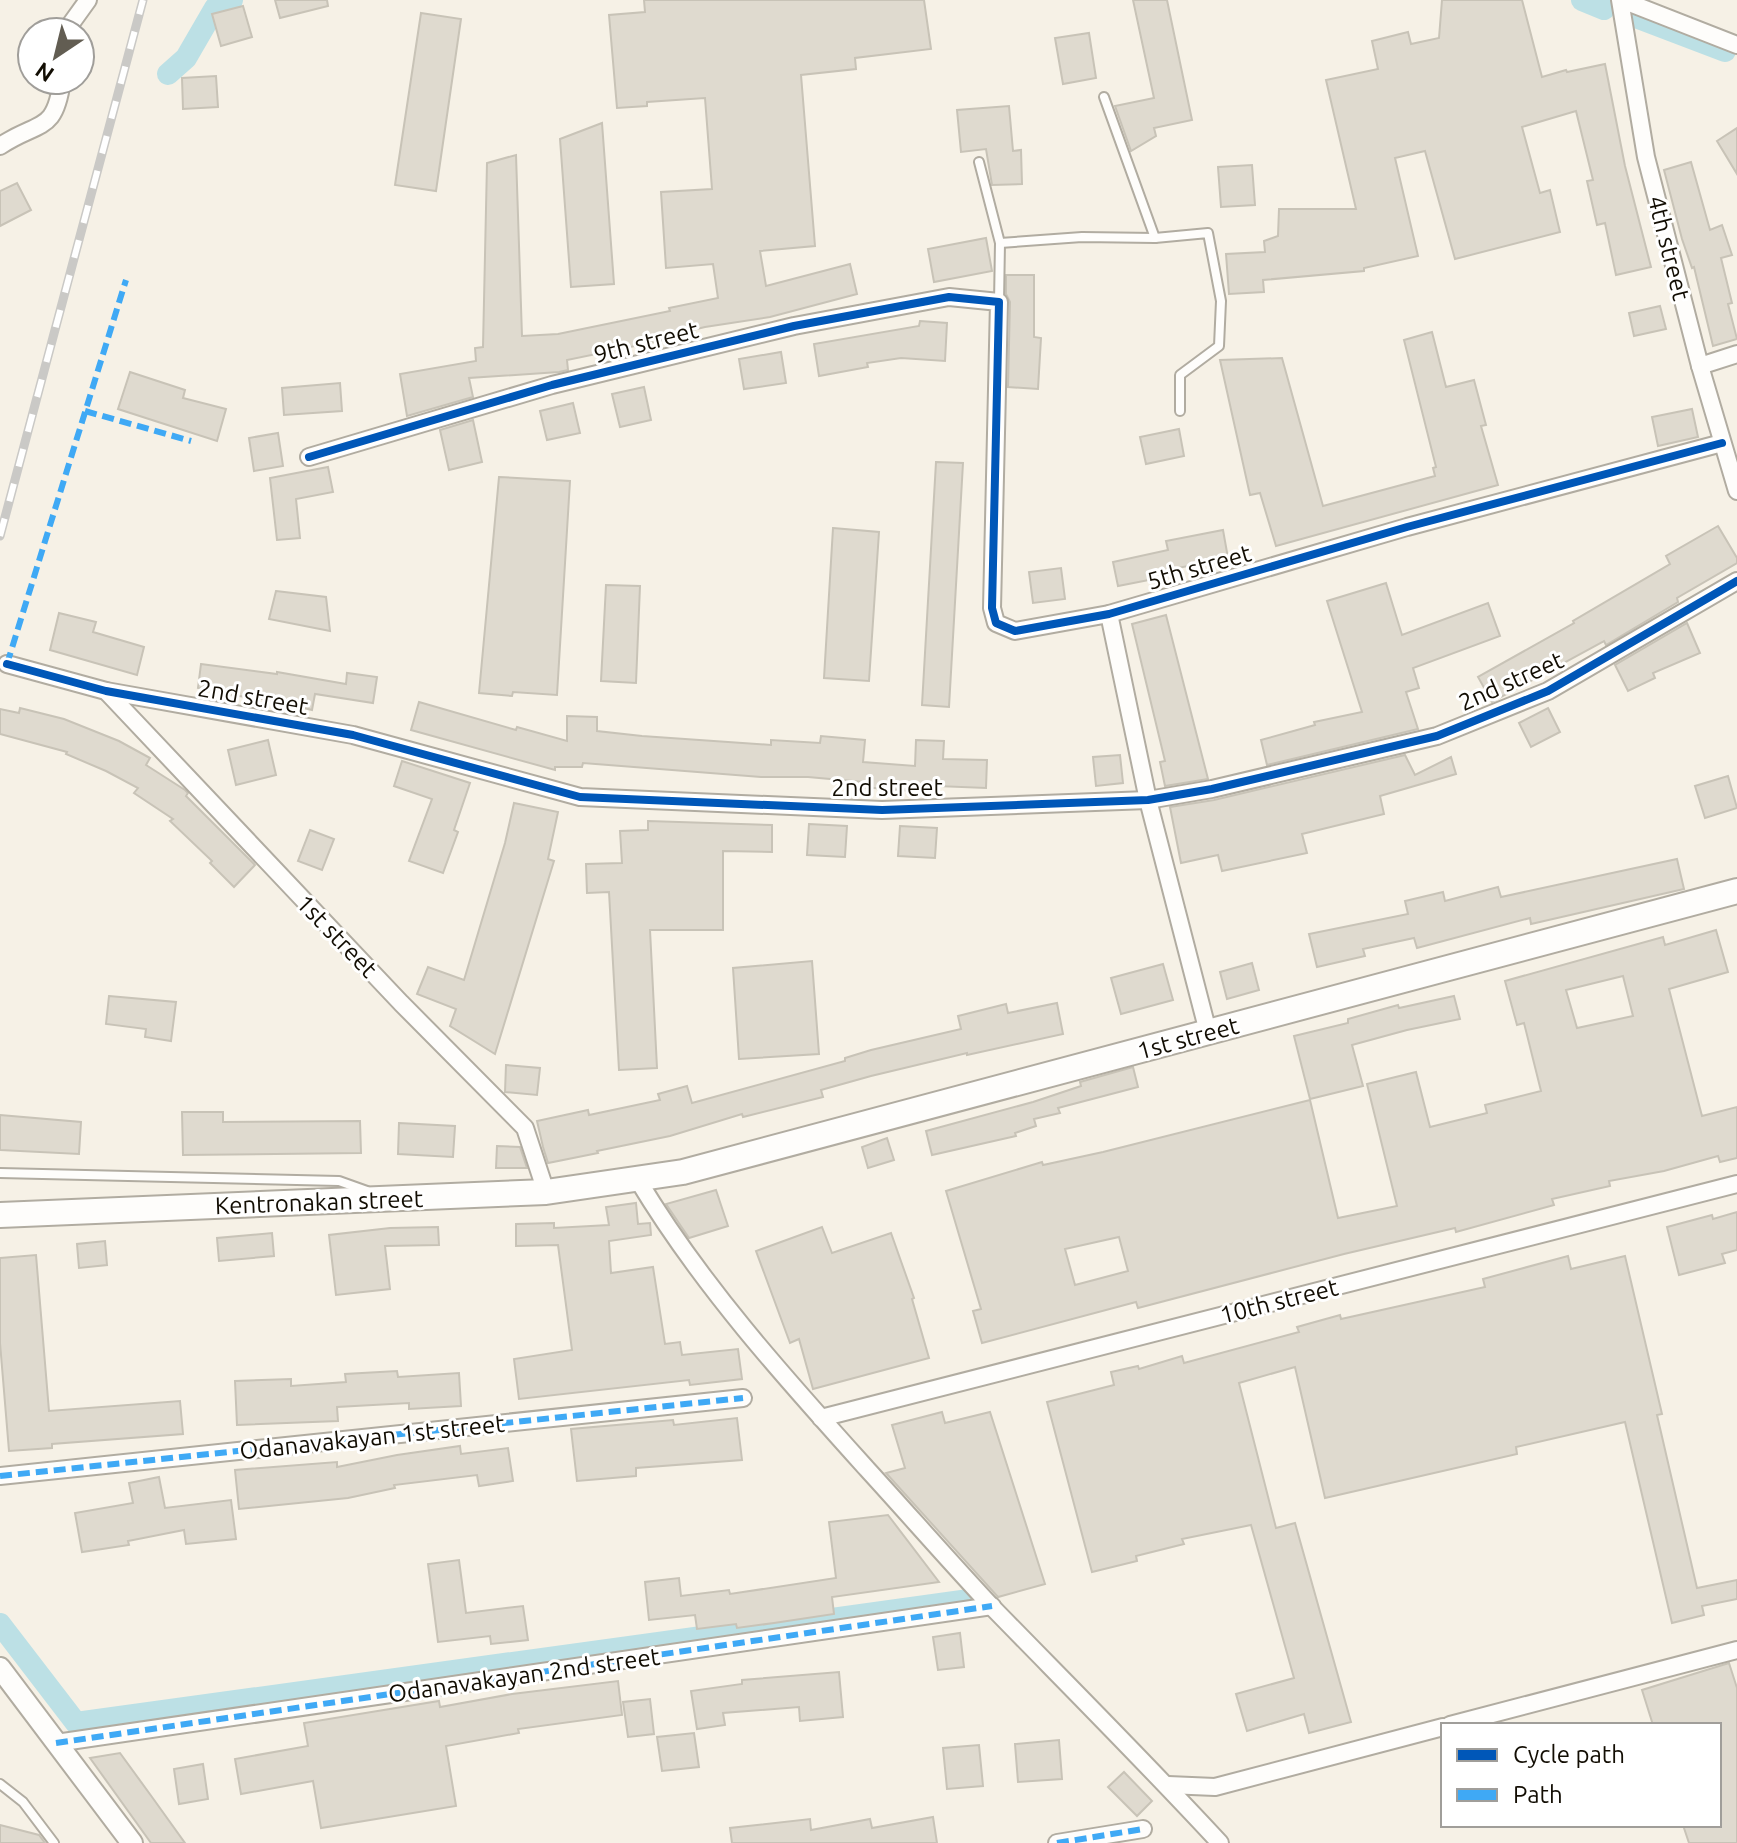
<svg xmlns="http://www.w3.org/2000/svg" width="1737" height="1843" font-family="Ubuntu,sans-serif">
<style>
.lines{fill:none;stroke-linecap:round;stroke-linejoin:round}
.canal{stroke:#bce0e5;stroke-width:22}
.building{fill:#dfdacf;stroke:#c8c3b7;stroke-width:2;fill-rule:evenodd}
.service-casing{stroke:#b1aca1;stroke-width:12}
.minor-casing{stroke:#b1aca1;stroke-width:20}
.tertiary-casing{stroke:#b1aca1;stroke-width:24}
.secondary-casing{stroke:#b1aca1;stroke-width:28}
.service{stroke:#fefdfb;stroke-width:8}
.minor{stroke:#fefdfb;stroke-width:16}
.tertiary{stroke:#fefdfb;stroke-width:20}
.secondary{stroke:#fefdfb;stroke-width:24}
.rail-casing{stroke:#cac9c6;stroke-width:9}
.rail{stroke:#fff;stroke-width:6;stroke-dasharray:18;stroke-linecap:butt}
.quiet{stroke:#3fa9f5;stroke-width:6;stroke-dasharray:12 6;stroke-linecap:butt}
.cycleway-casing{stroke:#fff;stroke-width:13}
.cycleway{stroke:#0057b8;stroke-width:8}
.labels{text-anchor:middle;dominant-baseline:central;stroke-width:6;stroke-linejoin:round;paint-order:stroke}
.street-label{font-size:24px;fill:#120d03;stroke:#fff}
</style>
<rect width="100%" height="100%" fill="#f6f1e6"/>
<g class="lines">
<g class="canal">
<polyline points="1582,0 1604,9"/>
<polyline points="1633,16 1725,51"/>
<polyline points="168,74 186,58 215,8 232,0"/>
<polyline points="0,1624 76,1723 969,1600"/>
</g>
</g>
<g class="building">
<polygon points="275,0 327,0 328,6 280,18"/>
<polygon points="644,0 924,0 931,49 855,58 856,69 801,75 815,246 760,251 766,286 850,264 857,294 770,317 705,327 668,336 669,339 567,360 568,370 559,372 469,378 473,397 407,416 400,374 476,361 475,348 483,347 487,163 516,155 522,336 558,334 670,311 669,308 718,298 713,264 666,268 661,192 712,189 705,98 647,102 647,106 617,108 609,15 645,12"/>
<polygon points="1133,0 1167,0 1192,120 1154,128 1156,136 1131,151 1115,106 1154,98"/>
<polygon points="1442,0 1522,0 1542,77 1566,70 1567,72 1605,64 1625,166 1651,267 1616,275 1605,223 1597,225 1587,181 1593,180 1576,111 1522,127 1540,193 1550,190 1560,232 1455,259 1425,151 1395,158 1418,256 1364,268 1364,271 1263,280 1264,292 1229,294 1226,254 1265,252 1264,241 1278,236 1279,209 1356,209 1326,80 1378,69 1372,41 1408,32 1411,44 1439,38"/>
<polygon points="243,6 252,37 221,46 212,14"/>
<polygon points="421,13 461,19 436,191 395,185"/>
<polygon points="1089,33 1096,78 1063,84 1055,38"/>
<polygon points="216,76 218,107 183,109 182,78"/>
<polygon points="1009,106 1013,151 1021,150 1022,184 992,185 986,149 961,152 957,110"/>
<polygon points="602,123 614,284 571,287 560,139"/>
<polygon points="1737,128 1737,174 1717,141"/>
<polygon points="1691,162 1710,230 1722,225 1732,255 1721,258 1732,303 1728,304 1737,339 1713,346 1694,267 1692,268 1682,239 1664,170"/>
<polygon points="1252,165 1255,205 1221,207 1218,167"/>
<polygon points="17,183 31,210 0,226 0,191"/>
<polygon points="986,238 992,271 934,282 928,249"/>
<polygon points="1006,275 1034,275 1034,337 1041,338 1038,389 1008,387 1010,302 1006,294"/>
<polygon points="1660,306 1666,329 1634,336 1629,313"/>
<polygon points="920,321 947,323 945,361 901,358 867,363 868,367 819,376 814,344 919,326"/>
<polygon points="1432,332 1446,387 1474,380 1486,425 1481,426 1498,485 1276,546 1260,493 1250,495 1220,360 1282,358 1323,506 1435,476 1433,468 1436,467 1404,340"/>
<polygon points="781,352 786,383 744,389 739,359"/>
<polygon points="130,372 185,390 183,398 226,409 217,441 118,409"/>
<polygon points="340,383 342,411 284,415 282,388"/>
<polygon points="644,387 651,420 620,427 612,394"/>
<polygon points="573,403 580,433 547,440 540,411"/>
<polygon points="1692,409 1698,437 1658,446 1652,417"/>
<polygon points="473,420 482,462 449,470 440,430"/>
<polygon points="1179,429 1184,456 1146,464 1140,437"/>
<polygon points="278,433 283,466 254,471 249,438"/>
<polygon points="936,462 963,463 949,707 922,705"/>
<polygon points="328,467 333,492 296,499 300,538 277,540 270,478"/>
<polygon points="499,477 570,481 557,695 513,692 512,696 479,693"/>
<polygon points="1718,526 1737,558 1737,563 1677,598 1678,602 1606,645 1604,641 1492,702 1478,677 1574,623 1573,621 1670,564 1666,556"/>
<polygon points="833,528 879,532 869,681 824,678"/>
<polygon points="1223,530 1228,558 1148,574 1149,580 1118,586 1113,562 1168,550 1166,541"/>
<polygon points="1061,568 1065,599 1033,603 1029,572"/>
<polygon points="1386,583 1402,635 1488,603 1500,636 1413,668 1419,688 1406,692 1418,729 1267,765 1261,740 1315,725 1314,722 1362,712 1327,601"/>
<polygon points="606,585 640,586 636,683 601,681"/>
<polygon points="276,591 326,597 330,631 269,619"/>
<polygon points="59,613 96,622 93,632 144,647 137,675 50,650"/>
<polygon points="1166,615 1208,779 1165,786 1160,762 1165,761 1132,624"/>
<polygon points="1687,623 1700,653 1653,673 1655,678 1628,691 1615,665"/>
<polygon points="201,664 277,674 277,672 346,684 347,673 377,677 373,703 315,694 312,710 272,700 230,695 230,692 198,688"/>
<polygon points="419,702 516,730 517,727 567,741 567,716 597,717 597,731 642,736 771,745 771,740 820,743 821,736 865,740 863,762 915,766 916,740 944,741 943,759 987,760 986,788 912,785 911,791 862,787 863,782 808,777 761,777 583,763 582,767 555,767 555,770 411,730"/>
<polygon points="20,708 64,719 119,741 150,758 146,765 185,790 188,793 186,796 255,865 234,887 210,863 212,861 170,821 173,819 134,793 138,788 106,771 66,754 67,752 0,734 0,709 19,713"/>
<polygon points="1548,708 1560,732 1531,747 1519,723"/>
<polygon points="268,740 276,775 236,785 228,750"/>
<polygon points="1120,755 1123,783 1096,786 1093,757"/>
<polygon points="1405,755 1415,775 1451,757 1456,774 1380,796 1384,814 1302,834 1307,853 1222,871 1218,855 1181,863 1170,807 1214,800"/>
<polygon points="402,761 470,783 454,830 458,832 443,873 409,861 432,799 394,786"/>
<polygon points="1728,776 1737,808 1705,818 1695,786"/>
<polygon points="514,803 558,812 548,859 554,861 495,1054 450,1026 456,1009 417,994 428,967 464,980 505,843"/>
<polygon points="648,821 772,825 772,852 723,851 723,930 650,930 657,1068 619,1070 609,892 587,893 586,864 622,863 620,831 648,830"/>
<polygon points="809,824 847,826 845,857 807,855"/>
<polygon points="900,826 937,828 935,858 898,856"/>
<polygon points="310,830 334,839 322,870 298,861"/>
<polygon points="1677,859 1684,889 1531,924 1530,918 1417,948 1414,938 1363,949 1365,956 1317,967 1309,934 1408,914 1405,901 1443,892 1445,901 1498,887 1501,897"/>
<path d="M1716 930 1728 972 1669 989 1702 1116 1737 1107V1158L1720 1162 1718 1156 1664 1171 1609 1181 1610 1186 1552 1199 1554 1205 1456 1232 1455 1228 1344 1254 1138 1308 1136 1302 982 1343 973 1311 981 1309 946 1191 1042 1162 1043 1165 1103 1152 1310 1100 1338 1218 1397 1206 1367 1084 1416 1072 1430 1127 1487 1113 1485 1105 1541 1091 1524 1023 1517 1025 1505 981 1663 937 1665 945ZM1623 976 1633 1016 1577 1028 1566 990ZM1119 1237 1128 1271 1075 1285 1065 1249Z"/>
<polygon points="812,961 819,1054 739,1059 733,968"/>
<polygon points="1252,963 1259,990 1227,999 1220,972"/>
<polygon points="1163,964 1173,1000 1121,1014 1111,978"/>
<polygon points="109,996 176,1002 171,1041 145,1037 146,1029 106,1024"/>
<polygon points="1454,996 1460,1019 1407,1030 1352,1045 1363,1086 1310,1099 1294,1036 1348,1023 1348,1019 1398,1005 1399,1008"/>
<polygon points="1057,1003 1063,1034 967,1055 967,1053 871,1076 821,1090 823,1097 743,1117 742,1114 670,1136 597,1151 598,1153 548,1163 543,1147 537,1121 588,1110 589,1115 660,1100 658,1094 687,1086 692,1103 845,1061 845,1058 871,1050 961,1029 958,1016 1006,1004 1008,1013"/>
<polygon points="506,1065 540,1068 537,1095 505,1092"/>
<polygon points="1133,1067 1138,1087 1058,1108 1060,1113 1034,1119 1036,1126 1015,1133 1016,1136 932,1155 926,1131 1033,1102 1081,1086 1080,1082"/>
<polygon points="182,1112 223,1112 223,1122 360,1121 361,1153 183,1155"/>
<polygon points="0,1115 81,1122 79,1154 0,1150"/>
<polygon points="399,1123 455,1126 453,1157 398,1154"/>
<polygon points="887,1138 894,1160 868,1168 862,1147"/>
<polygon points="497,1146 520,1147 527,1168 496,1168"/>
<polygon points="716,1190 728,1226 689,1238 666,1204"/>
<polygon points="636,1203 638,1224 650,1223 651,1235 609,1241 611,1273 653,1267 665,1344 680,1342 682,1355 738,1349 742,1379 690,1385 689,1380 519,1399 514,1359 572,1350 558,1245 516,1246 516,1224 554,1223 554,1228 609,1225 606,1207"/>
<polygon points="1737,1212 1737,1250 1722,1254 1725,1263 1679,1275 1667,1227 1712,1215 1713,1219"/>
<polygon points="438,1227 439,1245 385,1246 390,1289 336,1295 329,1235 390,1228"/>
<polygon points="822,1227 832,1253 891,1233 914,1298 912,1299 929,1358 813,1389 799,1339 790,1343 756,1251"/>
<polygon points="272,1233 274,1256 219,1261 217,1238"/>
<polygon points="105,1241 107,1265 79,1268 77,1244"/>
<polygon points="36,1255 49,1411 180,1401 183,1434 52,1444 52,1448 9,1451 0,1343 0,1258"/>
<polygon points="1568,1256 1571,1269 1625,1256 1662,1414 1657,1415 1697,1588 1737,1580 1737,1599 1702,1606 1704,1615 1672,1623 1625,1422 1516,1447 1517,1454 1325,1498 1295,1367 1239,1383 1276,1528 1295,1523 1351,1722 1309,1733 1304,1714 1247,1731 1236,1694 1294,1678 1251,1525 1182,1539 1184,1544 1136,1556 1137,1561 1092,1572 1047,1402 1114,1385 1111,1372 1138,1366 1139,1369 1182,1356 1184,1363 1299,1332 1297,1327 1340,1315 1341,1319 1485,1287 1483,1279"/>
<polygon points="397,1371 398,1377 459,1373 461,1406 409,1409 409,1403 337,1407 338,1421 237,1425 235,1381 291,1379 291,1386 346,1382 345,1374"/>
<polygon points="942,1412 945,1423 990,1412 1045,1584 998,1597 886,1473 905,1468 892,1425"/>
<polygon points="737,1418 742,1460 636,1468 636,1476 577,1481 571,1429 673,1420 674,1425"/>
<polygon points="460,1446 461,1454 508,1448 513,1481 479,1486 477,1475 394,1485 395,1488 348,1498 239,1509 235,1470 337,1462 337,1467 397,1455"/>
<polygon points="159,1477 165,1508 231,1500 236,1539 186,1544 184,1530 128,1541 129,1545 82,1552 75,1513 133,1503 129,1483"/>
<polygon points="888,1515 939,1582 832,1597 834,1614 774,1623 737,1628 736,1624 697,1629 695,1615 649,1620 645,1582 679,1578 681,1596 729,1590 730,1594 836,1578 829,1522"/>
<polygon points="459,1560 466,1613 523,1606 528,1640 491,1644 490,1636 438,1642 428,1564"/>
<polygon points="960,1633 964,1667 938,1670 933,1637"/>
<polygon points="1729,1663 1737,1688 1737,1843 1689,1843 1683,1825 1719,1825 1719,1725 1653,1725 1642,1690"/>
<polygon points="839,1672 843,1717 800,1721 799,1707 723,1713 725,1725 697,1729 691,1691 742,1684 742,1680"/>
<polygon points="618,1681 622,1715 518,1729 519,1733 446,1746 456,1806 321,1828 313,1781 241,1794 235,1759 308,1746 304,1723 439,1701 440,1707 512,1694"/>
<polygon points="650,1699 654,1734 628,1737 623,1702"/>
<polygon points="694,1733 699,1767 662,1771 657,1737"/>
<polygon points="1059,1740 1062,1779 1018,1782 1015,1744"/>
<polygon points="979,1745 983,1786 947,1789 943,1748"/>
<polygon points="120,1753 152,1797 185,1843 151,1843 90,1758"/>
<polygon points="203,1764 208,1799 179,1804 174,1769"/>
<polygon points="1124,1772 1152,1801 1137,1816 1108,1787"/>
<polygon points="933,1817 937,1843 732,1843 730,1828 810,1819 811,1830 870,1819 872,1828"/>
<polygon points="0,1825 39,1835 45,1843 0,1843"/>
</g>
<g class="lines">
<defs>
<g id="service">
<polyline points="1104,97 1155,238"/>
<polyline points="979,162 1000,243 999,302"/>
<polyline points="1000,243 1082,237 1155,238 1208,233 1221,301 1219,346 1180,375 1180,411"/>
<polyline points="0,1173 339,1181 367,1191"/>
<polyline points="0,1784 23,1802 54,1843"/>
</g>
<g id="minor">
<polyline points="1620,0 1646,157 1700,366 1737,491"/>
<polyline points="1622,0 1737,45"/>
<polyline points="69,32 70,25 88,0"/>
<path d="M0 146C39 120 55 134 62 80"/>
<polyline points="1700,366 1737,354"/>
<polyline points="309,457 552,385 794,326 949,297 999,302 992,608 996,623 1015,631 1109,614 1407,527 1722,443"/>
<polyline points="1109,614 1148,800 1208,1032"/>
<polyline points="7,664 106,691 353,735 580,797 882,810 1148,800 1212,789 1437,736 1548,691 1737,581"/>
<polyline points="106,691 401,1003 525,1128 546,1192"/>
<path d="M638 1180C701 1285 785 1378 867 1469 909 1515 950 1562 993 1608 1069 1686 1146 1763 1220 1843"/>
<polyline points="821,1418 1737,1184"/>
<polyline points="0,1476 743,1398"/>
<polyline points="1450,1725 1737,1650"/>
<polyline points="56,1743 992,1606"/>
<polyline points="1168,1785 1215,1787 1443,1727"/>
<polyline points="1057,1843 1143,1829"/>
</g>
<polyline id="tertiary" points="0,1668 132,1843"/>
<polyline id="secondary" points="0,1215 546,1192 683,1172 1737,891"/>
</defs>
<use href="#service" class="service-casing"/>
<use href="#minor" class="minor-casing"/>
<use href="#tertiary" class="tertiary-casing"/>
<use href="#secondary" class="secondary-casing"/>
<use href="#service" class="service"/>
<use href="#minor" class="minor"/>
<use href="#tertiary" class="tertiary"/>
<use href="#secondary" class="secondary"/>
<defs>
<polyline id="rail" points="0,536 143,0"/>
</defs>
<use href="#rail" class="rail-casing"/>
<use href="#rail" class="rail"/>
<g class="quiet">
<polyline points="85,411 191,441"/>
<polyline points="7,664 126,280"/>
<polyline points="0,1476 743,1398"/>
<polyline points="56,1743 992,1606"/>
<polyline points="1057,1843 1143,1829"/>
</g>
<defs>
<g id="cycleway">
<polyline points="309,457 552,385 794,326 949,297 999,302 992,608 996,623 1015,631 1109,614 1407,527 1722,443"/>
<polyline points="7,664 106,691 353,735 580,797 882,810 1148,800 1212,789 1437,736 1548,691 1737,581"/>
</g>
</defs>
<use href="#cycleway" class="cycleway-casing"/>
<use href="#cycleway" class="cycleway"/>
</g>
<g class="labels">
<g class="street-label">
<text transform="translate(1669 248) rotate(76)">4th street</text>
<text transform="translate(646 342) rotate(-14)">9th street</text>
<text transform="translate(1199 567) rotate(-16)">5th street</text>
<text transform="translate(1511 681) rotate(-24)">2nd street</text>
<text transform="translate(253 697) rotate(10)">2nd street</text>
<text x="887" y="787">2nd street</text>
<text transform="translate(337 936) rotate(46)">1st street</text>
<text transform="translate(1188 1038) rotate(-15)">1st street</text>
<text transform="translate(319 1202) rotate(-2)">Kentronakan street</text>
<text transform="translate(1279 1301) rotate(-14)">10th street</text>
<text transform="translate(372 1437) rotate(-6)">Odanavakayan 1st street</text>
<text transform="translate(524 1675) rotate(-8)">Odanavakayan 2nd street</text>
</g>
</g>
<rect x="1441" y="1723" width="280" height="104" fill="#ffffff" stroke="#a09e9a" stroke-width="2"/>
<rect x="1457" y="1749" width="40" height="12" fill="#0057b8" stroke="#a09e9a" stroke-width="2"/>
<text x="1513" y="1763" font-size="24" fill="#120d03">Cycle path</text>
<rect x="1457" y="1789" width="40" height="12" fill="#3fa9f5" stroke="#a09e9a" stroke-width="2"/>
<text x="1513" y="1803" font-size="24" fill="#120d03">Path</text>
<g transform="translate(56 56) rotate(215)"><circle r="38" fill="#ffffff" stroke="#a09e9a" stroke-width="2"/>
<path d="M0-6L14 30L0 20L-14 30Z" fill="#625d52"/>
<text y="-12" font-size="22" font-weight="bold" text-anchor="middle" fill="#120d03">N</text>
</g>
</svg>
